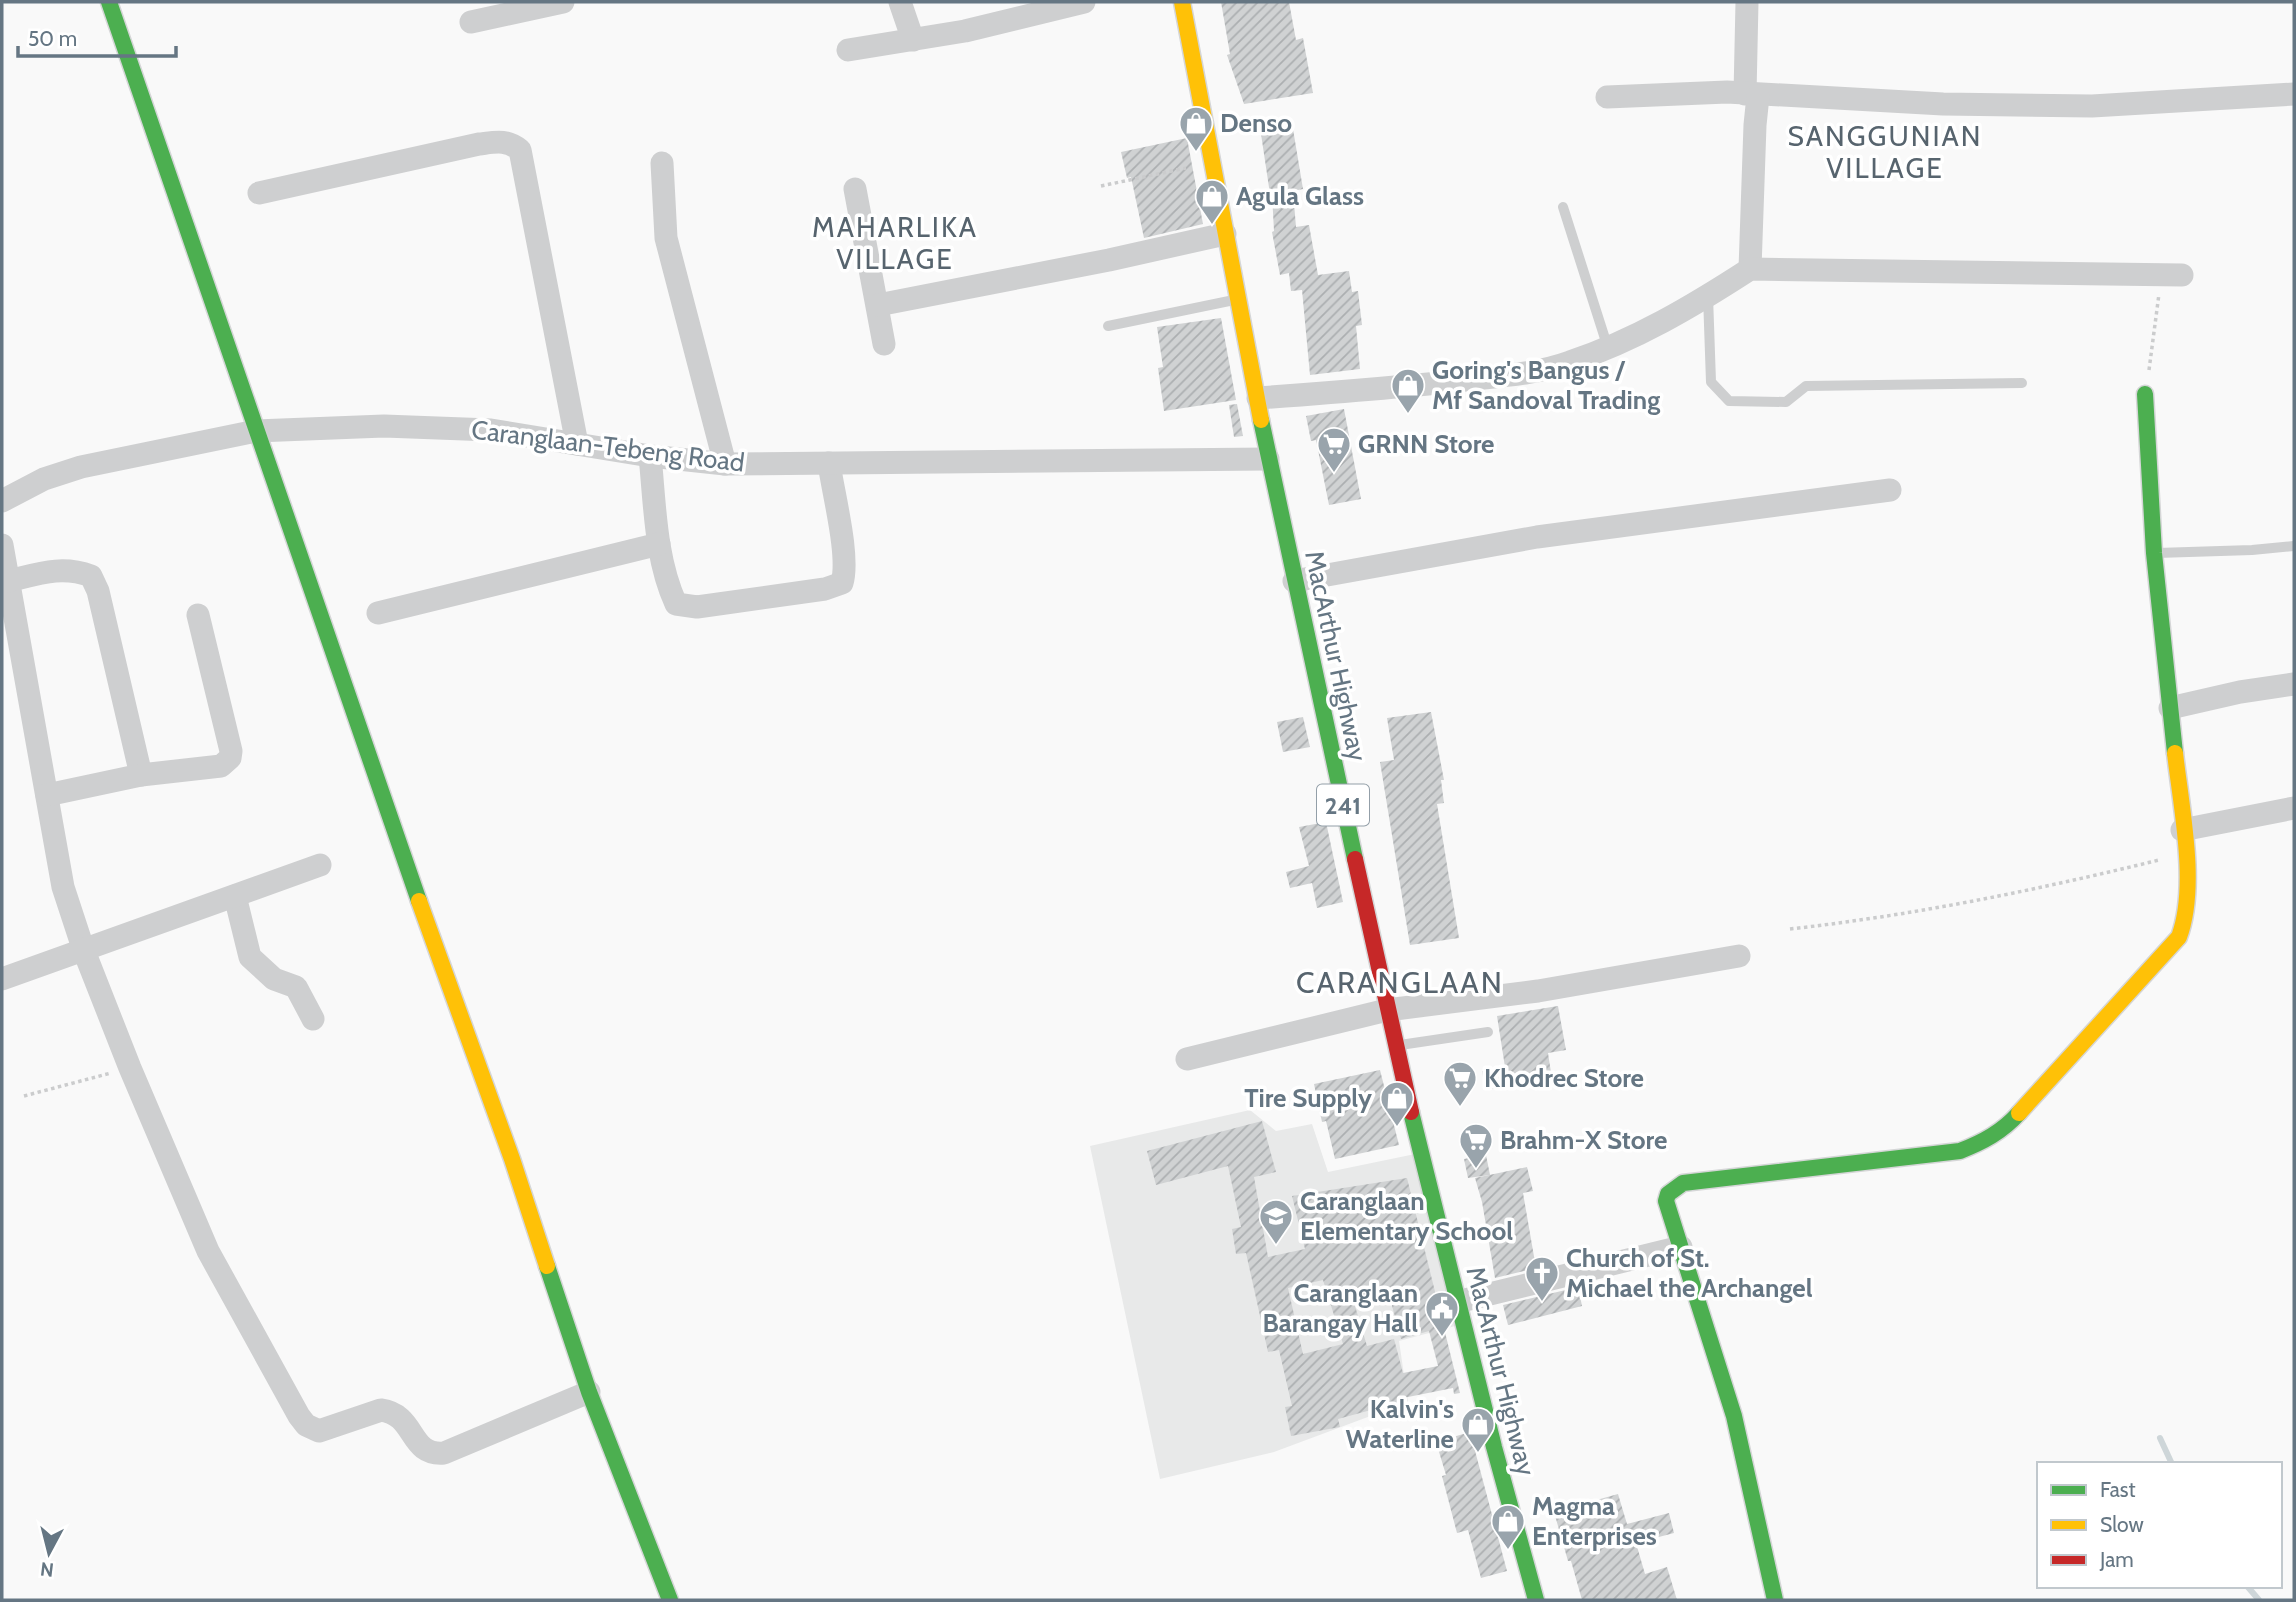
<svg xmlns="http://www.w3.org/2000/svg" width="2296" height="1602" font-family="Cabin,sans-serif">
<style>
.built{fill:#e8e9e9}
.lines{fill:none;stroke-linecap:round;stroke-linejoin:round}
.stream{stroke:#ced6d9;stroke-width:6}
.building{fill:url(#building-hatch);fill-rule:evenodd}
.fast-casing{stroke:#d5d6d7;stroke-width:19}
.slow-casing{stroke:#d5d6d7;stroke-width:19}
.jam-casing{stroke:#d5d6d7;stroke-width:19}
.path{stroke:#cbcccd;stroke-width:3.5;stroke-dasharray:3.5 3.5;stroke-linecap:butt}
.lane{stroke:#cecfd0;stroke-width:10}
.street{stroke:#cecfd0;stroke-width:23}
.fast{stroke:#4caf50;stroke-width:16}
.slow{stroke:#ffc107;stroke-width:16}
.jam{stroke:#c62828;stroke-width:16}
.labels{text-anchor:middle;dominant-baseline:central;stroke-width:7;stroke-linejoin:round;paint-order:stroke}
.shield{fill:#fff;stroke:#939fa8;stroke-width:2}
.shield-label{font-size:24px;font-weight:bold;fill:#657683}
.poi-label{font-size:26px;font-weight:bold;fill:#657683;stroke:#fff;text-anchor:start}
.street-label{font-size:26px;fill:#657683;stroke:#fff}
.neighbourhood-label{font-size:28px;letter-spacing:2px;fill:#57646e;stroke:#fff}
.quarter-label{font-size:30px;letter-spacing:2px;fill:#57646e;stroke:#fff}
</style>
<defs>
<pattern id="building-hatch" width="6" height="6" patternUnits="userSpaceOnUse" patternTransform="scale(1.75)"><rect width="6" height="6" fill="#d0d2d3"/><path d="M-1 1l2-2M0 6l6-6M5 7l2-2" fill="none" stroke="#acafb1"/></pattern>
</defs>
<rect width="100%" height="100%" fill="#f9f9f9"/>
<polygon class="built" points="1250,1110 1276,1131 1312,1124 1328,1172 1420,1153 1459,1325 1399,1341 1408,1402 1274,1452 1160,1479 1090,1146"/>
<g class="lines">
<g class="stream">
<polyline points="2160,1438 2172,1464"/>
<polyline points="2247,1586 2259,1600"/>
</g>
</g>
<g class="building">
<polygon points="1221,2 1289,2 1296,40 1303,38 1313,93 1244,104 1227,55 1230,54"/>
<polygon points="1293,129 1303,189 1293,191 1296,227 1309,225 1318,275 1349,271 1352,292 1358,291 1362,325 1356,326 1360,369 1310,375 1302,290 1291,291 1289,273 1280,275 1272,232 1274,231 1272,194 1270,194 1261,134"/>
<polygon points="1187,138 1203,224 1144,238 1131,177 1127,178 1121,152"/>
<polygon points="1221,318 1236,400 1164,411 1158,368 1163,367 1157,327"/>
<polygon points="1237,404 1243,436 1234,437 1229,405"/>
<polygon points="1344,409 1361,499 1329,505 1316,440 1311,441 1306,416"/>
<polygon points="1431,712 1444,780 1441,780 1444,803 1437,804 1459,938 1410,945 1380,762 1394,760 1387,718"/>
<polygon points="1303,717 1310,747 1283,752 1277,722"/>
<polygon points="1326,822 1343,902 1317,908 1312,883 1290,888 1286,872 1309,866 1299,827"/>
<polygon points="1558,1006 1566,1050 1548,1053 1552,1079 1485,1090 1482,1071 1505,1067 1497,1016"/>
<polygon points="1380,1070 1399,1145 1335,1159 1326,1121 1322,1122 1314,1084"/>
<path d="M1262 1121 1276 1172 1254 1177 1268 1257 1305 1249 1292 1196 1407 1178 1460 1393 1454 1394 1453 1388 1403 1398 1404 1401 1338 1419 1340 1427 1291 1436 1285 1407 1292 1406 1279 1350 1268 1352 1246 1253 1236 1254 1232 1229 1241 1227 1228 1166 1156 1185 1147 1151ZM1323 1280 1343 1344 1303 1354 1288 1288ZM1388 1291 1401 1339 1429 1331 1438 1366 1403 1373 1394 1339 1367 1346 1352 1296Z"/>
<polygon points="1486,1155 1490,1175 1468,1178 1464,1159"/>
<polygon points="1527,1167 1533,1191 1523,1193 1536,1268 1495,1278 1482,1202 1475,1178"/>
<polygon points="1578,1287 1582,1306 1508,1325 1503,1305"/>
<polygon points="1470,1432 1507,1571 1481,1578 1468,1530 1457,1533 1442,1476 1446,1475 1436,1442"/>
<polygon points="1618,1494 1627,1524 1669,1513 1674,1533 1636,1543 1645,1574 1667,1567 1677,1600 1582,1600 1571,1561 1568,1561 1554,1512"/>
</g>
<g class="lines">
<defs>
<g id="fast">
<polyline points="109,2 419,901"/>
<polyline points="2145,394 2154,553 2175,753"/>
<polyline points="1261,420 1355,859"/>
<polyline points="1411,1112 1494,1447 1536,1600"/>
<polyline points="547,1266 589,1392 670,1600"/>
<path d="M1775 1600 1734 1416 1666 1201 1668 1194 1683 1183 1960 1151C1983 1142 2002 1132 2019 1113"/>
</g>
<g id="slow">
<polyline points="1182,2 1261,420"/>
<polyline points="419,901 512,1159 547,1266"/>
<path d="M2019 1113 2179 937C2198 886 2181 807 2175 753"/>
</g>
<polyline id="jam" points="1355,859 1411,1112"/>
</defs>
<use href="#fast" class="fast-casing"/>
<use href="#slow" class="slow-casing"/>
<use href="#jam" class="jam-casing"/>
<g class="path">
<polyline points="1101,186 1186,168"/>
<polyline points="2149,370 2159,294"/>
<path d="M1790 929C1915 915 2037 890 2159 860"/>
<polyline points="24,1096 111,1073"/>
</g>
<g class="lane">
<polyline points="1563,207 1608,348"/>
<polyline points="1708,296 1711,382 1729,401 1786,402 1806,386 2022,383"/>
<polyline points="1108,326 1234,300"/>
<polyline points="2157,553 2252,550 2294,546"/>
<polyline points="1400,1045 1488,1032"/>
</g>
<g class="street">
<polyline points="900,2 913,40"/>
<polyline points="471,22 563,2"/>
<polyline points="848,50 965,31 1084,2"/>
<polyline points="1745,94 1747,2"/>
<polyline points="1607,97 1727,92 1943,104 2092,106 2294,94"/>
<polyline points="662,163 666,238 725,464"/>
<polyline points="855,189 884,344"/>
<path d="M259 193 479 144C496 142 506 139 520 150L577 444"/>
<polyline points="1750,269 1755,125 1758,96"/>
<polyline points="878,305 1109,260 1225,234"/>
<path d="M1258 398C1327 393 1396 388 1465 380 1500 376 1537 374 1570 362 1634 341 1693 306 1750 269L2182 275"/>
<path d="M650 456C655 505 655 558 676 604L697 607 825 589 842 583C850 556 833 493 829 463"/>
<polyline points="2,501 44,479 81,467 256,431 384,426 491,430 650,456 725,464 1268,459"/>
<path d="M2 545 63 887 84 951 130 1068 208 1251 299 1416 306 1425 319 1431 381 1410C417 1415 408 1456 444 1453L589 1392"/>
<path d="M8 581C38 574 61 565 91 576L98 591 141 775"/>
<polyline points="1294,581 1537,537 1890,490"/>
<polyline points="378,613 659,544"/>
<polyline points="2170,708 2240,692 2294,684"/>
<polyline points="47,795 141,775 221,766 230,758 231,751 198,615"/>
<polyline points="2182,830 2294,808"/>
<polyline points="235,896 250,957 274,979 296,987 313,1019"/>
<polyline points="2,979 320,865"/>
<polyline points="1187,1059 1387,1010 1538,991 1739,956"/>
<polyline points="1457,1302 1681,1247"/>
</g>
<use href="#fast" class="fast"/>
<use href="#slow" class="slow"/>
<use href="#jam" class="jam"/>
</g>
<defs>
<symbol id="shop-pin" viewBox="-11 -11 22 30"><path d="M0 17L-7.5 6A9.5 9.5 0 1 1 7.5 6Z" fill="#99a4ac" stroke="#fff"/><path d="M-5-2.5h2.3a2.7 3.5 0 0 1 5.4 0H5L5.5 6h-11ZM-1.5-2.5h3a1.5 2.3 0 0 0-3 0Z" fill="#fff"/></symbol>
<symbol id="supermarket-pin" viewBox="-11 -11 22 30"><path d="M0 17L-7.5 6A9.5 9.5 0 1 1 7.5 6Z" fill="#99a4ac" stroke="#fff"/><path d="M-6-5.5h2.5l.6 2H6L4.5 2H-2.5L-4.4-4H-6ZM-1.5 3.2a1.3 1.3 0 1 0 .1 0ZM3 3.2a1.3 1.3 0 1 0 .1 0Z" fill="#fff"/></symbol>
<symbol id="school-pin" viewBox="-11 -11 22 30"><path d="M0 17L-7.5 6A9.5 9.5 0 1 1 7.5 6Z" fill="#99a4ac" stroke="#fff"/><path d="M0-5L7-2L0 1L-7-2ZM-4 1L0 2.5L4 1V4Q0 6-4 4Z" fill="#fff"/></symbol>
<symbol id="church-pin" viewBox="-11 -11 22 30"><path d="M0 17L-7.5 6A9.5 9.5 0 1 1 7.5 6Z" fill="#99a4ac" stroke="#fff"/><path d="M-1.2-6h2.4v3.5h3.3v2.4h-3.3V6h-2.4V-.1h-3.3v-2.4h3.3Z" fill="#fff"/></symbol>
<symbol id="civic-pin" viewBox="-11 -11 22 30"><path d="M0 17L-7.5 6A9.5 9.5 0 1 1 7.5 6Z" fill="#99a4ac" stroke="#fff"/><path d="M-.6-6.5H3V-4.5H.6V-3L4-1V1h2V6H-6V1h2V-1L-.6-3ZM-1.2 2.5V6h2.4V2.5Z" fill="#fff"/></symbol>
</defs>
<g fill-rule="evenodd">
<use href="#shop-pin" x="1177" y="104" width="38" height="52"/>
<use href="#shop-pin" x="1193" y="177" width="38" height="52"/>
<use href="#shop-pin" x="1389" y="366" width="38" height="52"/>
<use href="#supermarket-pin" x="1315" y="425" width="38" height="52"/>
<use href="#supermarket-pin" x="1441" y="1059" width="38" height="52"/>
<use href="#shop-pin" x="1378" y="1079" width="38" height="52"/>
<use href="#supermarket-pin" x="1457" y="1121" width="38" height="52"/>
<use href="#school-pin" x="1257" y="1197" width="38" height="52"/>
<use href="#church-pin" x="1523" y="1254" width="38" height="52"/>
<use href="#civic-pin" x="1423" y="1289" width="38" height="52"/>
<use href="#shop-pin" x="1459" y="1405" width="38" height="52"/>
<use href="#shop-pin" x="1489" y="1502" width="38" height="52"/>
</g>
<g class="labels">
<rect class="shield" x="1317" y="784.5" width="52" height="41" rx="5"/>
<g class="shield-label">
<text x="1343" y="805">241</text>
</g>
<g class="poi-label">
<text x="1220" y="123">Denso</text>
<text x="1236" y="196">Agula Glass</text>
<text x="1432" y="370">Goring's Bangus /<tspan x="1432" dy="30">Mf Sandoval Trading</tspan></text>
<text x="1358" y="444">GRNN Store</text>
<text x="1484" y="1078">Khodrec Store</text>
<text x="1372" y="1098" text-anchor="end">Tire Supply</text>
<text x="1500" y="1140">Brahm-X Store</text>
<text x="1300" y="1201">Caranglaan<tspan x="1300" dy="30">Elementary School</tspan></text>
<text x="1566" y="1258">Church of St.<tspan x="1566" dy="30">Michael the Archangel</tspan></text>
<text x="1418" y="1293" text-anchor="end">Caranglaan<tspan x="1418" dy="30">Barangay Hall</tspan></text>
<text x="1454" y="1409" text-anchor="end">Kalvin's<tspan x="1454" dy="30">Waterline</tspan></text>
<text x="1532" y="1506">Magma<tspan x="1532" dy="30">Enterprises</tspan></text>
</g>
<g class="street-label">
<text transform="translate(608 446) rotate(7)">Caranglaan-Tebeng Road</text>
<text transform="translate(1336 656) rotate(78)">MacArthur Highway</text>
<text transform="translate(1501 1371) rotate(76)">MacArthur Highway</text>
</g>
<g class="neighbourhood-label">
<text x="1885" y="136">SANGGUNIAN<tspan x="1885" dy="32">VILLAGE</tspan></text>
<text x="895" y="227">MAHARLIKA<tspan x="895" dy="32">VILLAGE</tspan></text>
</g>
<g class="quarter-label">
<text x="1400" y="982">CARANGLAAN</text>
</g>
</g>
<rect width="2296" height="1602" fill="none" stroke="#657683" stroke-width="7"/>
<rect x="2037" y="1462" width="245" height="126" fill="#ffffff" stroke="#c1c8cd" stroke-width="2"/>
<rect x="2051" y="1485" width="35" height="10" fill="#4caf50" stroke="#c1c8cd" stroke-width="2"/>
<text x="2100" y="1497" font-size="21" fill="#657683">Fast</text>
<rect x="2051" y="1520" width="35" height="10" fill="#ffc107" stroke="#c1c8cd" stroke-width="2"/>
<text x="2100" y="1532" font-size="21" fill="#657683">Slow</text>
<rect x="2051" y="1555" width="35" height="10" fill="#c62828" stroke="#c1c8cd" stroke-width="2"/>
<text x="2100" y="1567" font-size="21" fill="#657683">Jam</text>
<g transform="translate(49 1553) rotate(187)" stroke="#ffffff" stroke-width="5" paint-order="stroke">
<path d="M0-5L12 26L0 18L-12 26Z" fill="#657683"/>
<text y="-10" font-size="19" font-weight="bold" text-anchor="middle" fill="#657683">N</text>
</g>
<path d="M18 46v10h158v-10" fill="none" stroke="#657683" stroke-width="3.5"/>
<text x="28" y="46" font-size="21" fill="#657683" stroke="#ffffff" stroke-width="5" paint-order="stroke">50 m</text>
</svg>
